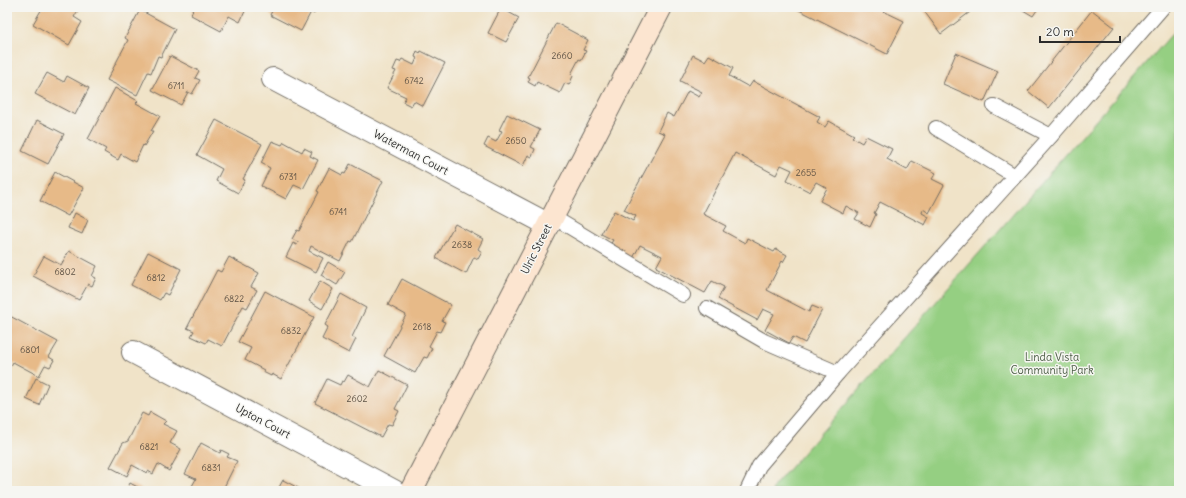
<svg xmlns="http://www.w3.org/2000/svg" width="1186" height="498" font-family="Delius,sans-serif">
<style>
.green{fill:#95cf82;stroke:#607d56}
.building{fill:#e7ba88}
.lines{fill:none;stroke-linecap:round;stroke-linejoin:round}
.lane-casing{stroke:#706b62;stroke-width:16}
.street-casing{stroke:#706b62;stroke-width:24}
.secondary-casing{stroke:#706b62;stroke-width:24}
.lane{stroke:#fff;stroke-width:14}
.street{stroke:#fff;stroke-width:22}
.secondary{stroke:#fce5d0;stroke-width:22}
.labels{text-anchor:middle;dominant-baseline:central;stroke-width:3;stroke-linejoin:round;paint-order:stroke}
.number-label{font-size:9px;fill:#5a4f42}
.street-label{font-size:11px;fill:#2b2b2b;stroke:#f6f6f2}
.park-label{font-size:11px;fill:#4b5c45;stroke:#f6f6f2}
</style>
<rect width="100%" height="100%" fill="#f6f6f2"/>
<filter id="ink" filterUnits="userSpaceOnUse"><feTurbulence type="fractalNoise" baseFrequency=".025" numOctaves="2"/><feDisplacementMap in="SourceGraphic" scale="8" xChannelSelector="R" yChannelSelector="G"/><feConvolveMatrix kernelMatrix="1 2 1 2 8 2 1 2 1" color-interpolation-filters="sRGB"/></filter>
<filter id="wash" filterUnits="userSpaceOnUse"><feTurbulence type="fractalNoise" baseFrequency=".012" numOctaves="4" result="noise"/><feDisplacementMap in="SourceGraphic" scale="16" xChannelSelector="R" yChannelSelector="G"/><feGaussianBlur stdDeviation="0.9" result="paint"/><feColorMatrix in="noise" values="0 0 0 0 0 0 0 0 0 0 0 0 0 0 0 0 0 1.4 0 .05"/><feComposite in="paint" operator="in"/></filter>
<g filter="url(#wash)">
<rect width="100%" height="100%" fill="#f0e3c8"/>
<polygon class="green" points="1179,26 1179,491 772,491 774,486"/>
<g id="blocks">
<g class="building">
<polygon points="43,7 80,7 74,17 82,22 69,45 33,24"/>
<polygon points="189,7 247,7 240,22 229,16 221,31 191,15 193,9"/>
<polygon points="274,7 318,7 314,14 311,12 301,31 270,15"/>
<polygon points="793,7 875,7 904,21 887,54"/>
<polygon points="921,7 966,7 970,12 941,34"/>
<polygon points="1018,7 1039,7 1033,16"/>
<polygon points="501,8 519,18 506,42 488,33"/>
<polygon points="140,10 175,29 161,57 158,56 151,73 148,72 137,95 107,80 128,40 125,38"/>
<polygon points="1092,10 1114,27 1049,108 1028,91"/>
<polygon points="556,23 588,40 583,50 586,51 581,60 579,59 571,74 573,76 569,85 565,83 560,93 537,82 535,86 528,82 530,78 528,77"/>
<polygon points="417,51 420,53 421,51 445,63 423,106 414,101 411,106 403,102 406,97 387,88 396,71 393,70 397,61 400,62 402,59 414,65 417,58 415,57"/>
<polygon points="956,53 998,71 984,102 943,84"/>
<polygon points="693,55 705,61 709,55 733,68 729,76 749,87 753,81 820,117 817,122 825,127 829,121 854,135 852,137 862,143 866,136 892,149 887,159 907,170 912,161 936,173 932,179 944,185 929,213 923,209 922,213 929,217 925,225 880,202 874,213 876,214 870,227 855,219 859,213 846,206 843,213 820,201 827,188 816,182 810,192 787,180 792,170 781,165 776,175 735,153 703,214 726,226 723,231 745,243 747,238 774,252 776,249 787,255 783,262 782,261 767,290 809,312 812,306 822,310 805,343 793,337 789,343 765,330 774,314 763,309 757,320 718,299 724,287 712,281 705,293 656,267 662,256 640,245 632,260 609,247 613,240 601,234 614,211 633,221 636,216 624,210 665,134 658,131 667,113 674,117 688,91 699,97 702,92 680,81"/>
<polygon points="170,56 199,71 195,78 200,80 192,94 188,92 181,105 152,90"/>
<polygon points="47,73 64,82 67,76 89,88 75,115 35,94"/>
<polygon points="115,88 138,101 136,103 160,116 151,131 153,131 144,146 143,145 135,162 121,154 118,160 104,152 106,149 88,139"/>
<polygon points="507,114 540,130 531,147 535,149 532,157 528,155 523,166 484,146 488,138 496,142 502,131 499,130"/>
<polygon points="37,120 64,134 48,164 22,151"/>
<polygon points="216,120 262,144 243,179 245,180 238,193 216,181 222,169 197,155"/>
<polygon points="272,141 282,145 284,142 302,152 304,148 312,152 310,156 318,160 303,189 294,185 286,199 261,186 270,168 261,163"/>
<polygon points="350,164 383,181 352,242 350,241 340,261 311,246 309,251 323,258 316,272 286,257 293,243 297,245 298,242 292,239 297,230 299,231 319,192 317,191 329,168 342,175 343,173 345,174"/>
<polygon points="55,172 84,188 68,216 40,201"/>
<polygon points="75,213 88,220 82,234 68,228"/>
<polygon points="455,224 483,239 478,249 482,252 478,259 474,257 466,274 436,258"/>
<polygon points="69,251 97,266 92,276 96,278 92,286 88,284 79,300 33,276 44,256 61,265"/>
<polygon points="148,252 181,269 168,295 164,293 160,300 131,285"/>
<polygon points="229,257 259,273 251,287 257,290 247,308 243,306 222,346 208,339 206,343 191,336 194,331 187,328 217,270 221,272"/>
<polygon points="328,262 345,272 337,285 321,275"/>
<polygon points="402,279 451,305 442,321 445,322 440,332 437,331 429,346 432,348 427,358 424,357 415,373 384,356 406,315 388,305"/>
<polygon points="320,281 333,289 322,309 309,301"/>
<polygon points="265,291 314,317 281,379 272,374 271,376 263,372 264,370 245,360 251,348 238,342"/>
<polygon points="341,294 366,308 352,337 356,339 349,353 322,339 328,327 325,325"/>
<polygon points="8,315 58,342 49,357 54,360 50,367 45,365 39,376 13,362 11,366 7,364 7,318"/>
<polygon points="379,370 407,385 395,409 399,411 392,425 388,424 381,437 315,403 327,379 340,385 342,381 344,382 348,375 370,387"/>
<polygon points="36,378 48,384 39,405 26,399"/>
<polygon points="150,412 166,421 163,424 177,431 170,443 181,449 169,471 158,464 153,474 148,471 147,473 132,465 127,476 110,467 123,443 128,441 142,413 148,416"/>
<polygon points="201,443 220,453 221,450 229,454 227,457 237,461 222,491 194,491 196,488 192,486 196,479 185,474"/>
<polygon points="283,480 304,491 277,491"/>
<polygon points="130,483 145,491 126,491"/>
</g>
</g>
</g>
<g filter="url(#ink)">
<use href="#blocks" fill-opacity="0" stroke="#706b62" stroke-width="1"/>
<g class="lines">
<defs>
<g id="lane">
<polyline points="994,106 1051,136"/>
<polyline points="936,128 1015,176"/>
<polyline points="553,217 683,295"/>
<polyline points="707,308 764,341 838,373"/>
<polyline points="747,491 759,466 838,373 1051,136 1163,7"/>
</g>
<g id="street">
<polyline points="273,79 549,225"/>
<polyline points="133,352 394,491"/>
</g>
<polyline id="secondary" points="411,491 661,7"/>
</defs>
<use href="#lane" class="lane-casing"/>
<use href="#street" class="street-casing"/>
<use href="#secondary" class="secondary-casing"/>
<use href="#lane" class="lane"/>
<use href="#street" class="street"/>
<use href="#secondary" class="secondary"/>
</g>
</g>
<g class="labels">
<g class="number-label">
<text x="562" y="55">2660</text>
<text x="414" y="80">6742</text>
<text x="176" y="85">6711</text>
<text x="516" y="140">2650</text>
<text x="806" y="172">2655</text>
<text x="288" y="176">6731</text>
<text x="338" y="211">6741</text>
<text x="462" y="244">2638</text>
<text x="65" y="271">6802</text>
<text x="156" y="277">6812</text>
<text x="234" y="298">6822</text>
<text x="422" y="326">2618</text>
<text x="291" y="330">6832</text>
<text x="30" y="349">6801</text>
<text x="357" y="398">2602</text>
<text x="149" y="446">6821</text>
<text x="211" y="467">6831</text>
</g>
<g class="street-label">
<text transform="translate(411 152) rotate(28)">Waterman Court</text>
<text transform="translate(536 249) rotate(-63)">Ulric Street</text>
<text transform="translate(263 421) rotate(28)">Upton Court</text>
</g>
<g class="park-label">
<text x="1052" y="357">Linda Vista<tspan x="1052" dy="13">Community Park</tspan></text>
</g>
</g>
<rect width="1186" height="498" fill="none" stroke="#f6f6f2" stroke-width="24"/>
<path d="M1040 36v6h80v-6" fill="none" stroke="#2b2b2b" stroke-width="2"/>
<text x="1046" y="36" font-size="12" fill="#2b2b2b" stroke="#f6f6f2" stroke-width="3" paint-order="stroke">20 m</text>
</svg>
